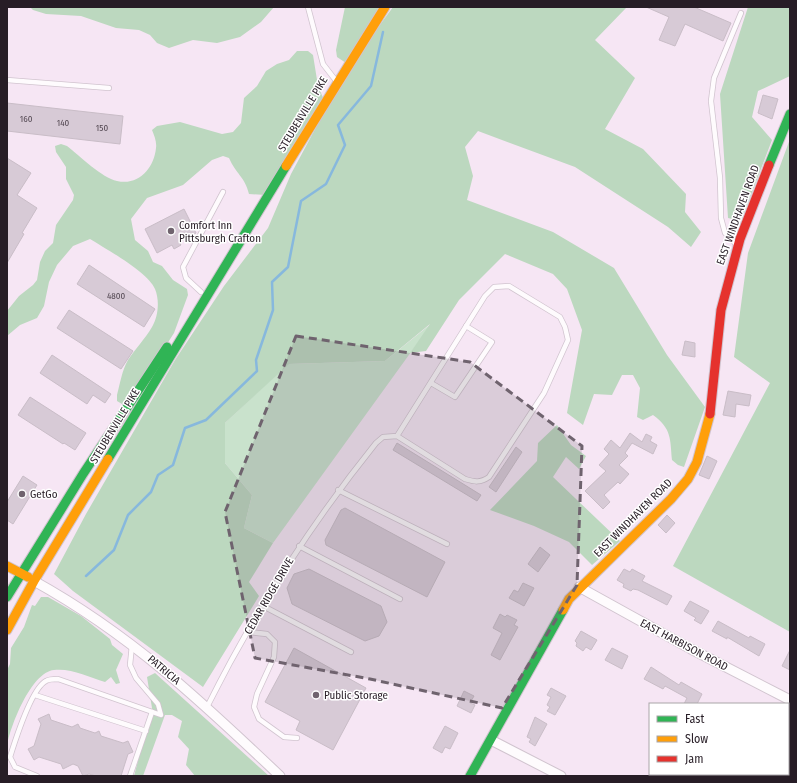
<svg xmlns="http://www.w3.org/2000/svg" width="797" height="783" font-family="'Fira Sans Condensed',sans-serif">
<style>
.green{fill:#c9e2cc}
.forest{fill:#bcd8bf}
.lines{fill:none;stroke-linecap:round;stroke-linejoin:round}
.stream{stroke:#87b8dd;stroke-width:2.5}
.building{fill:#d7cad6;stroke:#c9bdc7}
.lane-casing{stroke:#d1c4cf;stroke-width:6}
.street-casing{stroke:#d1c4cf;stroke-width:11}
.fast-casing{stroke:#d1c4cf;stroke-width:11}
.slow-casing{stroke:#d1c4cf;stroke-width:11}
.jam-casing{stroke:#d1c4cf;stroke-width:11}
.lane{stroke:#fefbfd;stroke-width:4.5}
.street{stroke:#fefbfd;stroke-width:9}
.fast{stroke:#30b455;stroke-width:9}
.slow{stroke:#ff9f0a;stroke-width:9}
.jam{stroke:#e5322d;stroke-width:9}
.marked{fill:#6f636e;fill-opacity:0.2;stroke:#6f636e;stroke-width:3;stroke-dasharray:8 5;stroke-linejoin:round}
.poi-dot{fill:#6f636e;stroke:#fff;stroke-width:1.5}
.labels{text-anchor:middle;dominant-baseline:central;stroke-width:3;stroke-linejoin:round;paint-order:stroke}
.number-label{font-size:9px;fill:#534852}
.street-label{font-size:11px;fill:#271d26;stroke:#fff}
.poi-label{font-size:11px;fill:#271d26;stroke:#fff;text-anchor:start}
</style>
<rect width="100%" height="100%" fill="#f6e6f4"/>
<polygon class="green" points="432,323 273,543 244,528 252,495 225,463 225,423 288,364 385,361"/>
<g class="forest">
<polygon points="30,7 274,7 261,22 240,37 217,43 193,40 169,48 157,43 150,35 139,30 116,28 81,16 46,14 33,10"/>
<polygon points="345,7 383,7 346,63 337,57 336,50"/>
<path d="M393 7H627L595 40 635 78 605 129 643 149 686 194 685 212 701 232 691 247 668 227 575 167 478 131 465 147 473 176 467 200 553 232 614 268 667 355 705 407 684 467 678 465 672 460C670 439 672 429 653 415L643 420 637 417 640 388 633 375H622L612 395 594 394 583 425 567 413 582 330 567 289 553 274 505 254 459 300 426 351 410 353 430 324 385 361 289 364 225 423V463L252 495 244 528 273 543 249 582 259 596 203 687 73 591 54 574 86 514 175 360 224 286 268 228 291 174 320 120 377 29Z"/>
<polygon points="748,7 790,7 790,76 758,91 752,117 772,140 741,221 728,218 720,94"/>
<path d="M297 51H308L313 55 318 86 324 100 266 195 249 194C245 177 236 174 229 158L223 156 212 160 183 185 147 198 131 219 135 240 148 251 153 262 162 266 173 280 187 289 188 295 174 333 127 407 117 401V395C120 384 122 370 128 360 135 349 145 339 152 327 158 317 160 301 155 289 148 272 106 249 90 239L73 246 57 265 49 282 44 306 37 318 20 325 7 336V311L19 296 33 285 37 280 40 262 45 251 53 243 56 225 73 200 74 195 66 179V167L56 152 55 146 61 144 67 146C80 156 102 178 117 181 139 186 154 168 156 148 157 142 154 135 152 130L157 126 180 122 222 134 233 132 241 123 244 98 257 86 266 71 277 64 289 60Z"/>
<polygon points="790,139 790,632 673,566 770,383 734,357 748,253"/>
<polygon points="557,425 571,445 586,456 579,469 566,457 553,477 620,541 592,565 569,542 534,526 490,510 537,461 538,443"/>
<path d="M41 597H48L81 616 110 639 112 645 123 654 116 670 120 683 116 684 111 677 105 682C89 677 71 668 54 670 31 672 10 727 7 746V670L10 664 11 648 24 627 32 605 35 606Z"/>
<polygon points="155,673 269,776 195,776 186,765 189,749 178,737 182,721 172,715 165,715 143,776 134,776 152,708 147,677"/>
</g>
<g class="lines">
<polyline class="stream" points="86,576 114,550 128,515 151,492 158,475 173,465 185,428 206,420 257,371 256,360 273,310 272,282 288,267 301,201 326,184 345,145 338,125 371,86 383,32"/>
</g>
<g class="building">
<polygon points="646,7 694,7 731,23 723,41 685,24 675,46 659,40 669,17"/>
<polygon points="763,95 778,99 772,119 758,113"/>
<polygon points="7,103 123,116 120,144 7,131"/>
<polygon points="7,158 31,173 17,195 37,208 22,233 24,234 7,263"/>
<polygon points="184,209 196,233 179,242 181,245 174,249 172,245 157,253 145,229"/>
<polygon points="89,265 155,309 144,327 77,284"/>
<polygon points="69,310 133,351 121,369 57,328"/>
<polygon points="685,341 695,343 695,357 682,355"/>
<polygon points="52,355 111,394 105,403 93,395 87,404 40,373"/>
<polygon points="728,391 751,395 749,406 736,404 735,417 723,415"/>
<polygon points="30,397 86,433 75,450 64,443 63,444 18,415"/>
<polygon points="630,433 642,442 646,434 652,437 650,441 657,445 653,454 632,443 625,453 628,456 619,465 629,474 620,484 618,482 604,495 610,502 603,509 585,491 606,471 599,465 609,454 604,449 611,440 620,448"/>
<polygon points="397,443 481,495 477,501 393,450"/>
<polygon points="516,447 522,452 496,492 489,487"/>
<polygon points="707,456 717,461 709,479 699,475"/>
<polygon points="23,476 37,485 13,524 7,520 7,502"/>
<polygon points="345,508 445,562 427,597 326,545 325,540 341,510"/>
<polygon points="667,515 675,523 666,533 658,525"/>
<polygon points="540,547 550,555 538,572 528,564"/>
<polygon points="309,569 381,606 387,622 379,636 365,641 292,604 287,588 294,574"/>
<polygon points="624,569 630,572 632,569 645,576 642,581 672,596 667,605 638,590 633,589 631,591 623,587 624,584 617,580"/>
<polygon points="523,583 534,588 524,606 509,598 514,590 518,592"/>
<polygon points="690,601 709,611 701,624 694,620 696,618 684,611"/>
<polygon points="500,614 505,617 507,615 517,620 514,625 518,627 500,660 491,655 502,633 493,628"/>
<polygon points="718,621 749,638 750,636 765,644 759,656 727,637 727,639 712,631"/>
<polygon points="581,631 597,640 591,650 586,647 583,651 576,646 577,643 575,641"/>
<polygon points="294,648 366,688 333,750 296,730 300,721 265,702"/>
<polygon points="612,648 628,656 622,669 605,660"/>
<polygon points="790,650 790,670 782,666"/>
<polygon points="651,667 679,685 681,682 702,694 697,704 684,704 687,698 665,686 663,689 644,679"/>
<polygon points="551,688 566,696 555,715 547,711 550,707 547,705 551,697 547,695"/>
<polygon points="464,691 474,696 470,703 475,705 471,713 457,706"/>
<polygon points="49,714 51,720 72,727 78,724 80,728 95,733 99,731 101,736 123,743 128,741 133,752 128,754 121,776 96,776 89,774 83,776 78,766 73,764 63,769 61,764 39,757 34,760 28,749 34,746 41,724 38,719"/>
<polygon points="535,717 547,724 535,746 529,742 531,739 527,737"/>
<polygon points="445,726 458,733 450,749 445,747 442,753 433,748"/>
</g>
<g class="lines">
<defs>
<g id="lane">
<polyline points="308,7 323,64 337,82"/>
<polyline points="7,80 109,88"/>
<polyline points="737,245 725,233 721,218 720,178 711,101 714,78 741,13"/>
<polyline points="201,292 186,278 183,267 223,192"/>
<polyline points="431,383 455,397 492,342 466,326"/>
<polyline points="338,490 447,544"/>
<polyline points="299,546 400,599"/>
<polyline points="263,606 351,652"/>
<polyline points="248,632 267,634 275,642 274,657 257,694 254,707 259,719 284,737 297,738"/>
<polyline points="35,695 146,731"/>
<path d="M207 707C254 613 310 525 376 443L383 437 397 436 465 479C475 482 480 483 489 477L544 393 568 340 565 327 560 317 509 286 494 287 485 296 397 436"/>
<path d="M37 776 15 767 10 757C15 741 32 688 46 681 49 679 54 679 58 679L161 715 158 704 136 678 130 665 132 645"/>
<polyline points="130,776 152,712"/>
</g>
<g id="street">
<path d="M34 581C130 634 201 701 280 776"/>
<polyline points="579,587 691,649 790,700"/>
<polyline points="491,740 561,776"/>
</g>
<g id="fast">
<polyline points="769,165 790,114"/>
<polyline points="108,459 286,166"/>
<polyline points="7,597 83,474 167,347"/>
<polyline points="470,776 563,610"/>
</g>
<g id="slow">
<polyline points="286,166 385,7"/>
<polyline points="7,566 28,577"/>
<polyline points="563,610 569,599 671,499 688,479 697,462 710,414"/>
<polyline points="7,630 34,581 108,459"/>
</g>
<polyline id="jam" points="710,414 721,310 740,239 769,165"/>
</defs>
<use href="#lane" class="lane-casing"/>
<use href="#street" class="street-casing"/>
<use href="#fast" class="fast-casing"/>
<use href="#slow" class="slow-casing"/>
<use href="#jam" class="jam-casing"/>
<use href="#lane" class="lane"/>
<use href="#street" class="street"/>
<use href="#fast" class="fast"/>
<use href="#slow" class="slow"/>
<use href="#jam" class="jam"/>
</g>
<path class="marked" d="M296 336 470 362 582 446 577 585 502 708 370 679 255 658 225 512Z"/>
<g class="poi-dot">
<circle cx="171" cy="231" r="4"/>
<circle cx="22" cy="494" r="4"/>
<circle cx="316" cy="695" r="4"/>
</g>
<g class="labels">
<g class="number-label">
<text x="26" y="119">160</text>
<text x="63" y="123">140</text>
<text x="102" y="128">150</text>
<text x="116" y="296">4800</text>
</g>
<g class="street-label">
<text transform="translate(303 114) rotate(-59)">STEUBENVILLE PIKE</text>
<text transform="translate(738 215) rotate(-70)">EAST WINDHAVEN ROAD</text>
<text transform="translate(115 426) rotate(-59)">STEUBENVILLE PIKE</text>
<text transform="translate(633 518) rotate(-45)">EAST WINDHAVEN ROAD</text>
<text transform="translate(269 596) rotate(-60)">CEDAR RIDGE DRIVE</text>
<text transform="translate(684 645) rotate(28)">EAST HARBISON ROAD</text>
<text transform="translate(164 670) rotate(40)">PATRICIA</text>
</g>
<g class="poi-label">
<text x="179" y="225">Comfort Inn<tspan x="179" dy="13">Pittsburgh Crafton</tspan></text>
<text x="30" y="494">GetGo</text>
<text x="324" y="695">Public Storage</text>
</g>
</g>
<rect width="797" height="783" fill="none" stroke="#271d26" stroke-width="16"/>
<rect x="649" y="703" width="140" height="72" fill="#ffffff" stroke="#a9a5a8"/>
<rect x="657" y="716" width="20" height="6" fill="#30b455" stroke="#a9a5a8"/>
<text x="685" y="723" font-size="12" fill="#271d26">Fast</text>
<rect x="657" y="736" width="20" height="6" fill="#ff9f0a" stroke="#a9a5a8"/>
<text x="685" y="743" font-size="12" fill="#271d26">Slow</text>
<rect x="657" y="756" width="20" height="6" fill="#e5322d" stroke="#a9a5a8"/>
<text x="685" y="763" font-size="12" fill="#271d26">Jam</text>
</svg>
